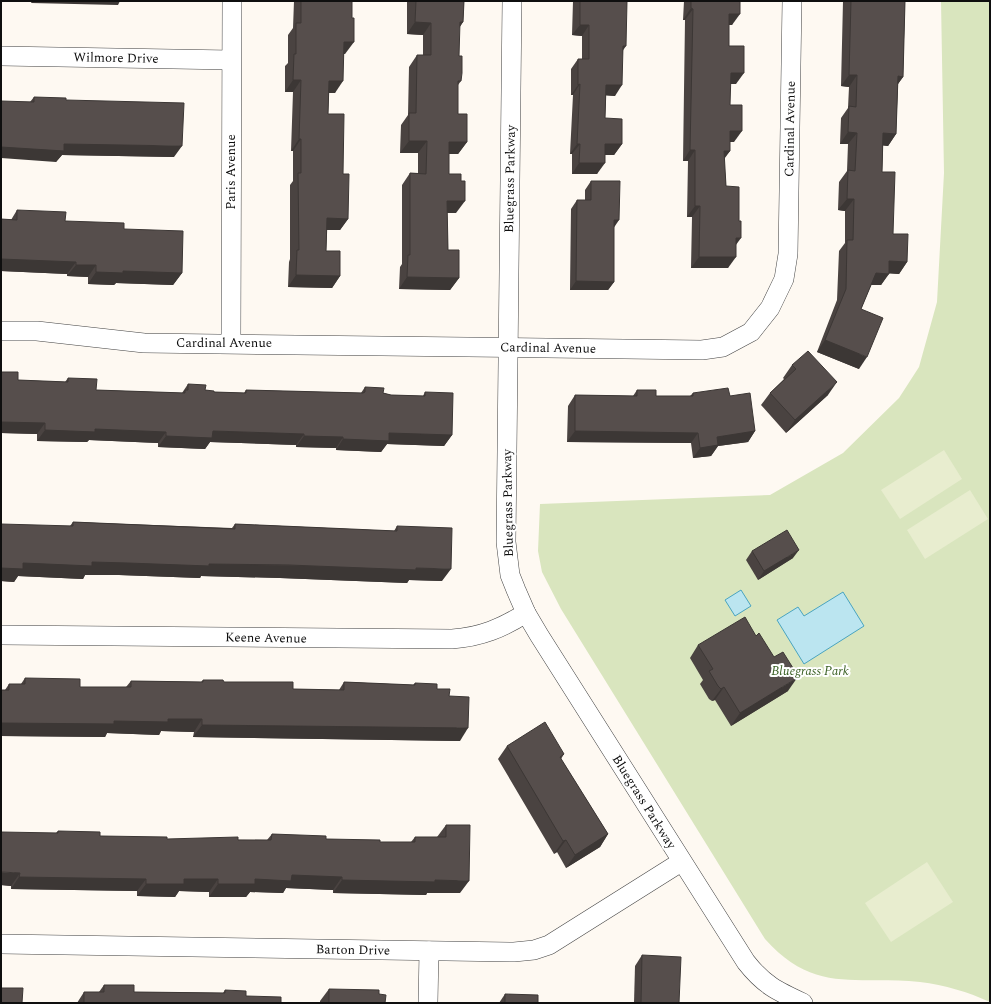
<svg xmlns="http://www.w3.org/2000/svg" width="991" height="1004" font-family="Spectral,serif">
<style>
.green{fill:#d9e5be}
.pitch{fill:#e8edcf}
.water{fill:#bbe5f0;stroke:#49a4c0}
.lines{fill:none;stroke-linecap:round;stroke-linejoin:round}
.street-casing{stroke:#424242;stroke-width:20}
.street{stroke:#fff;stroke-width:19}
.wall{fill:#4a4341}
.shaded-wall{fill:#3c3735}
.building{fill:#564e4c;stroke:#3c3735}
.labels{text-anchor:middle;dominant-baseline:central;stroke-width:4;stroke-linejoin:round;paint-order:stroke}
.street-label{font-size:13px;fill:#0f0f0f;stroke:#fff}
.park-label{font-size:13px;font-style:italic;fill:#3b6025;stroke:#fff}
</style>
<rect width="100%" height="100%" fill="#fef9f2"/>
<path class="green" d="M941 1H990V1002C968 992 945 985 920 982 856 975 815 995 765 939L561 609 542 572 538 551 540 504 770 495 843 453 899 398 919 367 937 302 944 173Z"/>
<g class="pitch">
<polygon points="944,450 962,479 900,519 881,490"/>
<polygon points="970,490 988,519 925,559 907,530"/>
<polygon points="927,862 953,902 891,942 865,903"/>
</g>
<g class="water">
<polygon points="741,590 751,606 735,616 725,600"/>
<polygon points="843,592 864,626 804,664 777,620 798,607 804,616"/>
</g>
<g class="lines">
<defs>
<g id="street">
<path d="M512 1 506 542 510 575 516 590 526 613 539 635 746 962C764 985 777 991 803 1003"/>
<polyline points="1,56 231,60"/>
<polyline points="1,331 37,331 144,343 702,350 723,347 751,332 770,308 784,279 788,254 792,1"/>
<polyline points="231,343 232,1"/>
<path d="M1 635 452 639C481 637 502 628 526 613"/>
<polyline points="1,944 514,952 534,950 549,945 681,862"/>
<polyline points="428,1003 429,951"/>
</g>
</defs>
<use href="#street" class="street-casing"/>
<use href="#street" class="street"/>
</g>
<g class="wall">
<polygon points="294,1 352,1 345,54 344,54 335,93 329,93 328,114 343,174 348,219 340,230 327,230 326,251 340,276 332,288 288,287 289,262 290,259 290,185 293,181 293,151 291,151 293,92 285,92 285,66 288,63 288,35 293,28"/>
<polygon points="407,1 464,1 463,22 459,28 459,56 461,81 458,85 458,114 467,142 458,154 449,154 449,174 456,213 447,213 448,250 459,278 450,290 399,289 400,267 402,264 402,185 410,173 418,173 418,153 400,153 401,125 408,115 409,67 417,55 423,55 423,35 407,34"/>
<polygon points="573,1 627,1 623,51 615,96 606,95 605,118 622,144 614,155 605,155 597,174 572,174 572,154 570,154 573,95 571,95 571,69 578,59 582,59 582,36 572,35"/>
<polygon points="684,1 740,1 732,25 729,25 729,46 736,84 730,84 730,105 734,142 730,142 730,151 724,158 726,186 736,245 728,268 691,268 692,217 687,217 688,161 683,161 685,20 683,20"/>
<polygon points="843,1 905,1 903,77 898,84 896,134 888,146 883,145 882,172 893,234 907,262 899,274 889,273 881,285 871,285 861,309 859,369 817,352 837,300 839,251 845,243 845,211 838,210 839,182 847,171 848,144 840,144 841,118 848,108 849,87 841,86"/>
<polygon points="34,97 66,100 174,157 62,155 56,162 30,102"/>
<polygon points="591,181 614,228 614,282 608,290 570,290 571,209 577,200 585,200 585,190"/>
<polygon points="17,210 65,221 124,229 182,273 173,285 116,283 114,285 88,284 88,277 67,276 67,274 1,271 1,219 11,220"/>
<polygon points="792,365 828,395 786,433 761,405 770,393 784,379 783,378"/>
<polygon points="1,372 18,380 65,382 68,378 96,390 182,393 188,384 205,390 214,392 244,393 246,390 361,393 365,387 383,393 391,395 423,396 425,392 452,435 444,446 387,444 381,452 336,450 336,448 296,447 296,445 210,442 205,449 158,447 158,443 89,440 87,442 37,441 37,434 1,433"/>
<polygon points="637,390 656,396 690,396 693,393 730,396 755,431 748,442 718,446 711,456 693,458 691,443 567,442 568,406 575,395 633,396"/>
<polygon points="73,522 232,528 235,524 394,531 397,526 442,581 409,580 407,583 280,578 201,576 200,578 119,575 85,575 83,579 18,576 14,582 1,581 70,526"/>
<polygon points="752,551 793,558 758,580 746,560"/>
<polygon points="698,645 788,691 731,726 715,700 712,701 709,699 700,684 703,680 690,658"/>
<polygon points="25,678 80,687 126,687 131,681 201,682 203,680 224,682 293,689 339,690 344,682 413,685 415,683 437,689 449,696 460,741 193,737 194,732 161,731 159,735 107,733 105,737 1,736 1,690 5,690 9,684 21,684"/>
<polygon points="507,746 564,754 561,759 608,834 600,847 566,868 557,852 554,854 498,759"/>
<polygon points="446,825 460,893 427,893 426,895 333,893 333,890 286,888 283,893 250,892 246,897 209,897 209,892 179,891 175,897 137,896 137,891 11,889 11,886 1,885 58,831 100,836 167,839 267,840 272,834 326,839 380,842 411,842 415,837 437,837"/>
<polygon points="642,955 679,1003 634,1003 635,966"/>
<polygon points="104,985 134,992 223,993 225,990 246,996 281,1003 77,1003 84,992 99,992"/>
<polygon points="329,989 379,994 385,1003 320,1003 320,1001"/>
<polygon points="505,994 538,1003 499,1003"/>
</g>
<g class="shaded-wall">
<polygon points="32,1 120,1 118,5 31,3"/>
<polygon points="691,8 693,9 685,20 683,20"/>
<polygon points="729,14 740,14 732,25 722,25"/>
<polygon points="415,22 431,23 423,35 407,34"/>
<polygon points="460,22 463,22 455,34"/>
<polygon points="580,25 589,25 582,36 572,35"/>
<polygon points="344,42 354,42 345,54 336,53"/>
<polygon points="623,46 626,46 619,56"/>
<polygon points="731,73 744,73 736,84 723,84"/>
<polygon points="849,75 857,75 849,87 841,86"/>
<polygon points="898,76 903,77 895,88"/>
<polygon points="293,80 301,80 293,92 285,92"/>
<polygon points="329,81 343,81 335,93 321,93"/>
<polygon points="580,84 573,95 571,95 578,85"/>
<polygon points="606,85 622,85 615,96 598,95"/>
<polygon points="730,131 742,131 734,142 722,142"/>
<polygon points="848,132 857,133 848,144 840,144"/>
<polygon points="883,133 896,134 888,146 875,145"/>
<polygon points="299,139 301,139 293,151 291,151"/>
<polygon points="409,141 427,141 418,153 400,153"/>
<polygon points="449,142 467,142 458,154 441,154"/>
<polygon points="64,144 182,146 174,157 62,155 56,162 1,158 1,147"/>
<polygon points="577,144 580,144 572,154 570,154"/>
<polygon points="605,144 622,144 614,155 598,155"/>
<polygon points="690,150 695,150 688,161 683,161"/>
<polygon points="724,151 730,151 722,162"/>
<polygon points="579,163 605,163 597,174 572,174"/>
<polygon points="847,199 854,199 845,211 838,210"/>
<polygon points="447,201 465,201 456,213 439,213"/>
<polygon points="695,206 700,206 692,217 687,217"/>
<polygon points="327,218 348,219 340,230 319,230"/>
<polygon points="614,220 619,220 613,229"/>
<polygon points="736,238 741,238 733,249"/>
<polygon points="699,257 736,257 728,268 691,268"/>
<polygon points="1,259 76,262 67,274 1,271"/>
<polygon points="889,261 907,262 899,274 881,273"/>
<polygon points="76,265 96,265 88,277 67,276"/>
<polygon points="123,271 182,273 173,285 116,283 114,285 88,284 96,272"/>
<polygon points="876,273 889,274 881,285 868,285"/>
<polygon points="296,275 340,276 332,288 288,287"/>
<polygon points="407,277 459,278 450,290 399,289"/>
<polygon points="576,281 614,282 608,290 570,290"/>
<polygon points="825,340 867,357 859,369 817,352"/>
<polygon points="837,382 828,395 786,433 795,420"/>
<polygon points="1,422 45,423 37,434 1,433"/>
<polygon points="95,429 166,432 158,443 89,440 87,442 37,441 45,430"/>
<polygon points="213,431 304,434 296,445 210,442 205,449 158,447 166,436"/>
<polygon points="575,431 698,433 691,443 567,442"/>
<polygon points="755,431 748,442 718,446 711,456 693,458 700,448 717,437"/>
<polygon points="389,433 452,435 444,446 387,444 381,452 336,450 343,439"/>
<polygon points="304,436 343,437 336,448 296,447"/>
<polygon points="799,550 793,558 758,580 764,571"/>
<polygon points="92,562 209,564 451,569 442,581 409,580 407,583 280,578 201,576 200,578 119,575 85,575 83,579 18,576 14,582 1,581 1,568 23,563"/>
<polygon points="797,678 788,691 731,726 740,713"/>
<polygon points="724,687 715,700 712,701 721,689"/>
<polygon points="168,719 202,719 194,732 161,731 159,735 107,733 105,737 1,736 1,723 114,721"/>
<polygon points="202,725 468,728 460,741 193,737"/>
<polygon points="608,834 600,847 566,868 575,855"/>
<polygon points="566,840 557,852 554,854 563,841"/>
<polygon points="1,872 20,873 11,886 1,885"/>
<polygon points="292,875 342,877 333,890 286,888 283,893 250,892 246,897 209,897 218,884"/>
<polygon points="19,877 146,879 137,891 11,889"/>
<polygon points="184,879 218,879 209,892 179,891 175,897 137,896 146,884"/>
<polygon points="342,880 435,880 469,881 460,893 427,893 426,895 333,893"/>
</g>
<g class="building">
<polygon points="301,1 352,1 352,18 354,18 354,42 344,42 343,81 329,81 328,114 344,114 343,174 349,174 348,219 327,218 326,251 340,251 340,276 296,275 297,250 299,250 298,173 301,173 301,139 299,139 301,80 293,80 294,54 296,54 296,23 301,23"/>
<polygon points="416,1 464,1 463,22 460,22 459,56 462,56 462,73 461,81 458,81 458,114 467,114 467,142 449,142 449,174 461,174 461,181 465,181 465,201 447,201 448,250 459,250 459,278 407,277 408,255 410,255 410,173 426,174 427,141 409,141 409,113 416,113 417,55 431,55 431,23 415,22"/>
<polygon points="580,1 627,1 626,46 623,46 622,85 606,85 605,118 622,119 622,144 605,144 605,163 579,163 580,144 577,144 580,84 578,85 578,59 589,59 589,25 580,25"/>
<polygon points="691,1 740,1 740,14 729,14 729,46 744,46 744,73 731,73 730,105 742,105 742,131 730,131 730,151 724,151 726,186 739,187 739,221 741,221 741,238 736,238 736,257 699,257 700,206 695,206 695,150 690,150 693,9 691,8"/>
<polygon points="851,1 905,1 903,77 898,76 896,134 883,133 882,172 895,172 893,234 908,234 907,262 889,261 889,274 876,273 861,309 883,318 867,357 825,340 846,289 847,240 853,240 854,199 847,199 848,170 855,171 857,133 848,132 849,106 856,107 857,75 849,75"/>
<polygon points="34,97 66,98 66,100 184,103 182,146 64,144 64,151 1,147 1,101 34,102"/>
<polygon points="591,181 620,181 619,220 614,220 614,282 576,281 577,200 591,200"/>
<polygon points="17,210 66,212 65,221 124,223 124,229 183,231 182,273 123,271 123,273 96,272 96,265 76,265 76,262 1,259 1,219 17,220"/>
<polygon points="808,351 837,382 795,420 770,393 796,369 792,365"/>
<polygon points="1,372 18,372 18,380 68,382 68,378 97,379 96,390 185,393 185,390 188,390 188,384 206,385 205,390 214,391 214,392 246,393 246,390 363,393 365,392 365,387 384,388 383,393 391,395 425,396 425,392 453,393 452,435 389,433 389,441 343,439 343,437 304,436 304,434 213,431 212,438 166,436 166,432 95,429 95,432 45,430 45,423 1,422"/>
<polygon points="728,388 730,396 750,393 755,431 717,437 718,445 700,448 698,433 575,431 575,395 637,396 637,390 656,390 656,396 693,396 693,393"/>
<polygon points="73,522 235,529 235,524 397,531 397,526 452,528 451,569 416,568 416,570 289,565 209,564 209,566 128,563 92,562 92,566 23,563 23,569 1,568 1,524 73,526"/>
<polygon points="787,530 799,550 764,571 752,551"/>
<polygon points="745,617 756,636 759,633 774,657 783,652 798,676 797,678 740,713 724,687 721,689 718,686 709,671 713,669 698,645"/>
<polygon points="25,678 80,679 80,687 131,687 131,681 203,682 203,680 223,680 224,682 293,682 293,689 344,690 344,682 415,685 415,683 437,684 437,689 450,689 449,696 469,697 468,728 202,725 202,719 168,719 168,722 114,721 114,724 1,723 1,690 9,690 9,684 25,684"/>
<polygon points="545,722 564,754 560,757 608,834 575,855 566,840 563,841 507,746"/>
<polygon points="446,825 470,825 469,881 435,880 435,882 342,880 342,877 292,875 291,881 255,879 255,884 218,884 218,879 184,879 184,884 146,884 146,879 19,877 20,873 1,872 1,832 58,833 58,831 100,832 100,836 167,837 167,839 238,837 238,840 271,840 272,834 326,836 326,839 380,840 380,842 415,842 415,837 446,837"/>
<polygon points="642,955 681,957 679,1003 641,1003"/>
<polygon points="104,985 134,985 134,992 225,993 225,990 246,991 246,996 281,997 281,1003 84,1003 84,992 104,992"/>
<polygon points="1,988 23,988 22,1003 1,1003"/>
<polygon points="329,989 379,990 379,994 386,995 385,1003 329,1003"/>
<polygon points="505,994 538,995 538,1003 505,1003"/>
</g>
<g class="labels">
<g class="street-label">
<text transform="translate(116 58) rotate(1)">Wilmore Drive</text>
<text transform="translate(790 129) rotate(-89)">Cardinal Avenue</text>
<text transform="translate(231 172) rotate(-90)">Paris Avenue</text>
<text transform="translate(510 179) rotate(-89)">Bluegrass Parkway</text>
<text x="224" y="343">Cardinal Avenue</text>
<text transform="translate(548 348) rotate(1)">Cardinal Avenue</text>
<text transform="translate(508 503) rotate(-91)">Bluegrass Parkway</text>
<text transform="translate(266 638) rotate(1)">Keene Avenue</text>
<text transform="translate(644 802) rotate(58)">Bluegrass Parkway</text>
<text transform="translate(353 950) rotate(1)">Barton Drive</text>
</g>
<g class="park-label">
<text x="810" y="671">Bluegrass Park</text>
</g>
</g>
<rect width="991" height="1004" fill="none" stroke="#0f0f0f" stroke-width="4"/>
</svg>
